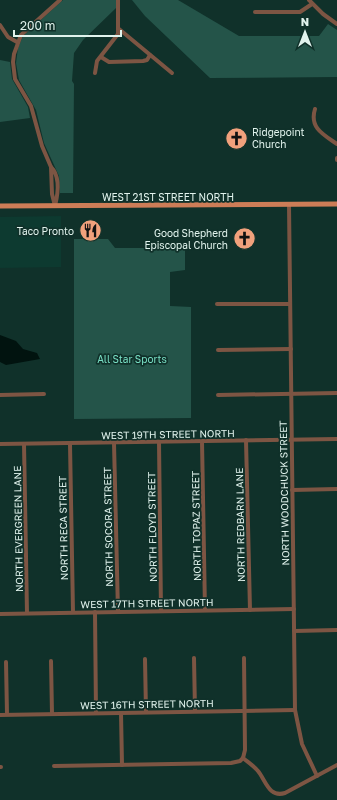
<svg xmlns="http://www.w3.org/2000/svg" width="337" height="800" font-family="'Golos Text',sans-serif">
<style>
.built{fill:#0d3a30}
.green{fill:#245449}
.water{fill:#01130f}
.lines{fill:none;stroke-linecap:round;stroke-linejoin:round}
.minor{stroke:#7d5543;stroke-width:4}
.major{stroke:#cd7d57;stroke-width:5}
.labels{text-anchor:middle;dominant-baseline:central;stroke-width:3.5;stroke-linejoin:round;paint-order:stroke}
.poi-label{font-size:10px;fill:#e1f3ed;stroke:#10312a;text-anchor:end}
.street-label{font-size:10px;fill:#e1f3ed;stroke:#10312a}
.park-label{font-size:10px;fill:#79dfc5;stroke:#10312a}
</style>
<rect width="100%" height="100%" fill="#10312a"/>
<polygon class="built" points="61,216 61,267 0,268 0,217"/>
<g class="green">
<polygon points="63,0 116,0 116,8 83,40 74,53 72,81 74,84 73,193 60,193 59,176 44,143 36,110 19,80 16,63 18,48 23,36"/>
<polygon points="132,0 178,0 239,36 319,36 328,24 337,30 337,77 210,78 145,16"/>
<polygon points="0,60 10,62 12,79 28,107 30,118 0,122"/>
<polygon points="74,239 108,239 115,248 185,248 185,270 170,272 170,306 191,307 191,418 74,419"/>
</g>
<polygon class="water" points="0,335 16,341 23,349 37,353 40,359 6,365 0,362"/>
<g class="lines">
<g class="minor">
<polyline points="309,0 323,14 337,24"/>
<polyline points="255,12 300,12 312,4"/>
<polyline points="0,25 8,37 17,42"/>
<polyline points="119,29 172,73"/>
<polyline points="101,57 109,62 143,61 147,60 150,55"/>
<polyline points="95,73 97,61 118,34 118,0"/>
<path d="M315 109C309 128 324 135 337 144"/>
<polyline points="337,158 337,160"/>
<polyline points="51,167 42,146 31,106 15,79 13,62 14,54 21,35 60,0"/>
<path d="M51 167C61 177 58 194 55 206L52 194Z"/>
<polyline points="289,205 295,710 302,744 317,776"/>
<polyline points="217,304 290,304"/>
<polyline points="218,350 291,349"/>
<polyline points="0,395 44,394"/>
<polyline points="218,395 337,393"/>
<polyline points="246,440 250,610"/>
<polyline points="202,441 205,610"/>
<polyline points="159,442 161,611"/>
<polyline points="114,443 118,612"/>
<polyline points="0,444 337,439"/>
<polyline points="24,444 27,613"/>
<polyline points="70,444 73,612"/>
<polyline points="292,490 337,489"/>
<polyline points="95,612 96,713"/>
<polyline points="0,614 294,609"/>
<polyline points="294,631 337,630"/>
<polyline points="194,658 195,711"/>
<polyline points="145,659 146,712"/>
<polyline points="51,661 52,714"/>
<polyline points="6,662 7,714"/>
<polyline points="121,713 122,765"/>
<polyline points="0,715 295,710"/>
<path d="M243 758C248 762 254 766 258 771 266 781 269 798 285 793L337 765"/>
<polyline points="243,758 245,750 244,658"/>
<polyline points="54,766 231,763 240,761 243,758"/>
<polyline points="0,767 1,767"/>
</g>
<polyline class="major" points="0,206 337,204"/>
</g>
<defs>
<symbol id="church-disc" viewBox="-11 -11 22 22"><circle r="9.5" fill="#f1a17c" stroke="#10312a"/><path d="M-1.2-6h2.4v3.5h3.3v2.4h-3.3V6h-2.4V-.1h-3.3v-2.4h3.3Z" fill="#111"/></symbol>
<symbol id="restaurant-disc" viewBox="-11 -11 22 22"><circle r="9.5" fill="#f1a17c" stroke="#10312a"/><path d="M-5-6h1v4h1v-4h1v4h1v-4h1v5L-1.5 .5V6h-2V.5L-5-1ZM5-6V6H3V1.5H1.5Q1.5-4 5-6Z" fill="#111"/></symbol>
</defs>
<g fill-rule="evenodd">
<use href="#church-disc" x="224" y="126" width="25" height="25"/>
<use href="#restaurant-disc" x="78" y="218" width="25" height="25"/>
<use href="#church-disc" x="232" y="226" width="25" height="25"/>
</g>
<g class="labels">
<g class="poi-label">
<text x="252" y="132" text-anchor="start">Ridgepoint<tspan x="252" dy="12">Church</tspan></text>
<text x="74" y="231">Taco Pronto</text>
<text x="228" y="233">Good Shepherd<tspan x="228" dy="12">Episcopal Church</tspan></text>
</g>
<g class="street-label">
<text x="168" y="197">WEST 21ST STREET NORTH</text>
<text transform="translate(168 434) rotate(-1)">WEST 19TH STREET NORTH</text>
<text transform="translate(284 493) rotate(-91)">NORTH WOODCHUCK STREET</text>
<text transform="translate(240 525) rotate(-91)">NORTH REDBARN LANE</text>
<text transform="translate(196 526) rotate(-91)">NORTH TOPAZ STREET</text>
<text transform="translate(108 527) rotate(-91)">NORTH SOCORA STREET</text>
<text transform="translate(152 527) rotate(-91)">NORTH FLOYD STREET</text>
<text transform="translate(63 528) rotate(-91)">NORTH RECA STREET</text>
<text transform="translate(18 529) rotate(-91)">NORTH EVERGREEN LANE</text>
<text transform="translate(147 603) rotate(-1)">WEST 17TH STREET NORTH</text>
<text transform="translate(147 704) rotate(-1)">WEST 16TH STREET NORTH</text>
</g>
<g class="park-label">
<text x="132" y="359">All Star Sports</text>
</g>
</g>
<g transform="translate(305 32)" stroke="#10312a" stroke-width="3" paint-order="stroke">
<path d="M0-3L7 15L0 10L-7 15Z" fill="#e1f3ed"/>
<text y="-6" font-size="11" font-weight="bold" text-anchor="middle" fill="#e1f3ed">N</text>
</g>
<path d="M14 30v6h107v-6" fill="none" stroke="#e1f3ed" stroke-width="2"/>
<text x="20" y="30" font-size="12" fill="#e1f3ed" stroke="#10312a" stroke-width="3" paint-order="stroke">200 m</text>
</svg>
